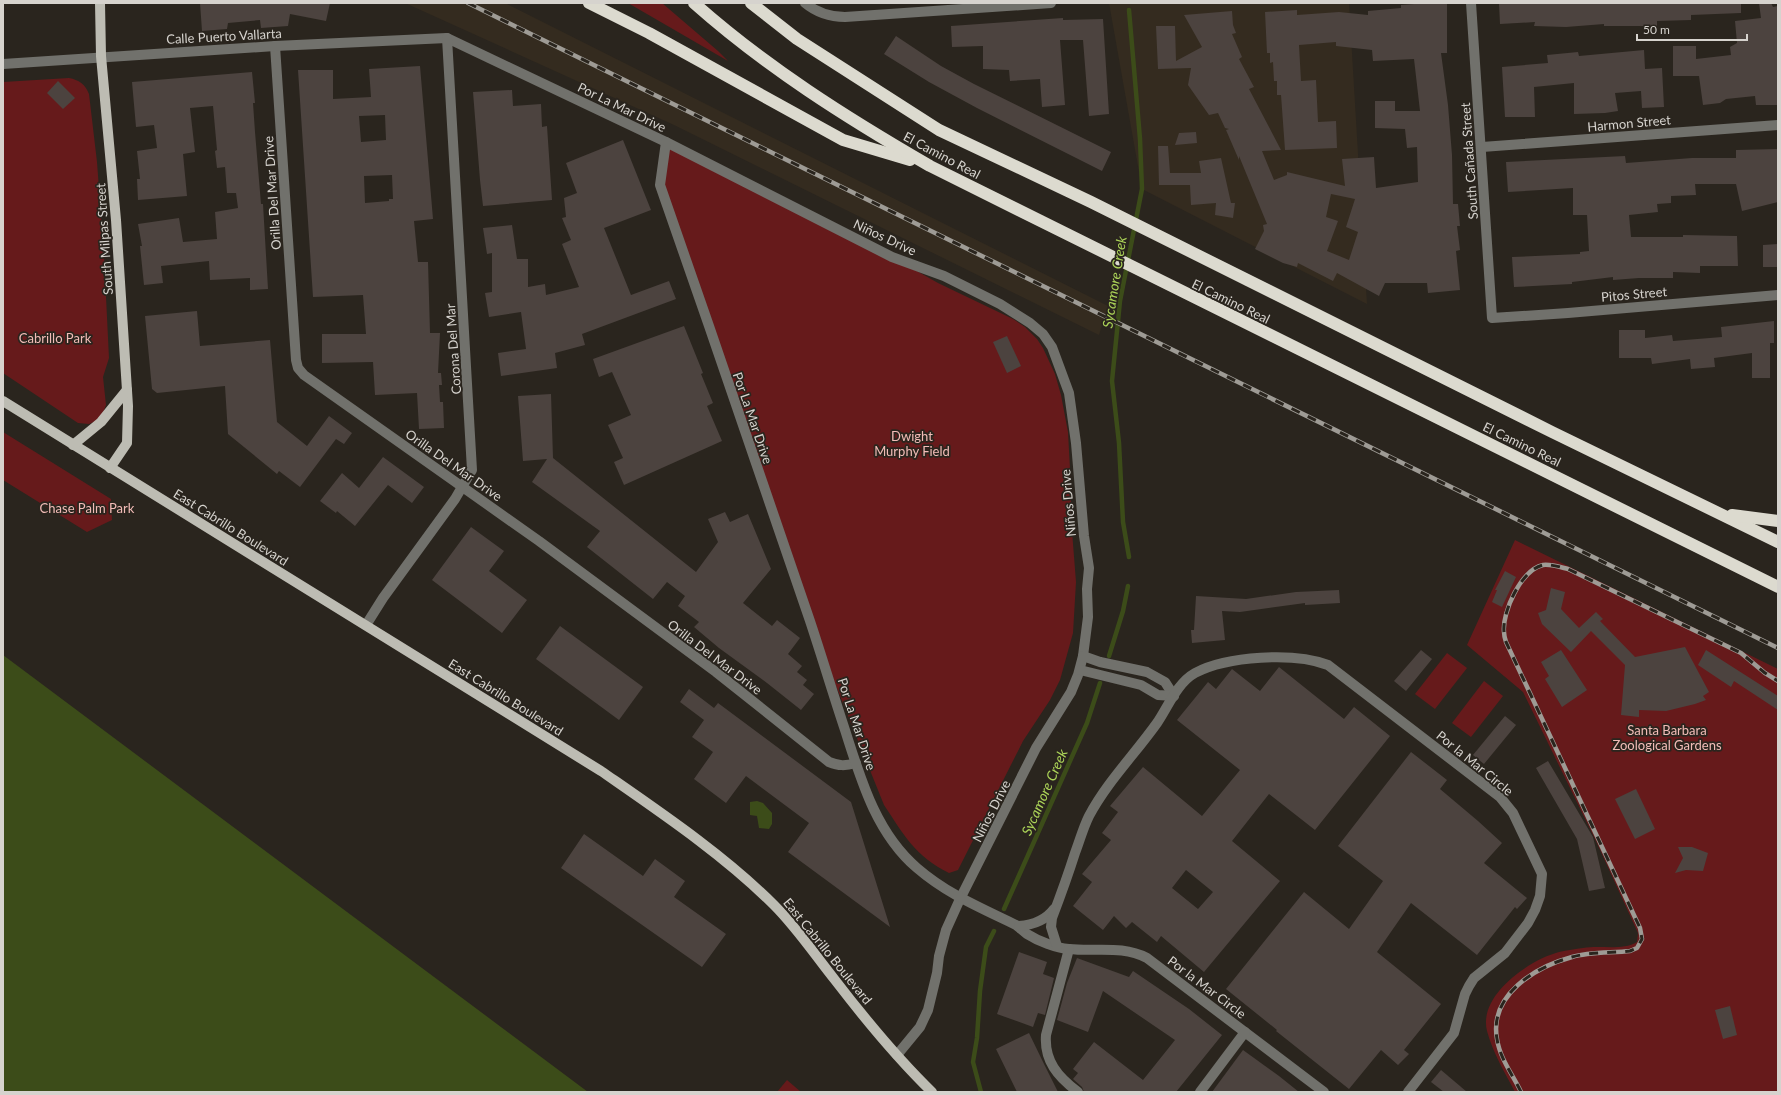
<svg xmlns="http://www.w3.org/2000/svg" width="1781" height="1095" font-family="Lato,sans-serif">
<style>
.built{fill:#342b1f}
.green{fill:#661a1b}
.water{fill:#3c4c19}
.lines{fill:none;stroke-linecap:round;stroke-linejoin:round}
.stream{stroke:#3c4c19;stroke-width:4.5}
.building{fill:#4c433f;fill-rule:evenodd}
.minor{stroke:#71716c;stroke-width:10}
.major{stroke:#bdbcb3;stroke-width:10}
.highway{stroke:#dcdacf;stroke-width:12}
.rail-casing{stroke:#9e9b95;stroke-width:4.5}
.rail{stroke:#2a251e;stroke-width:3;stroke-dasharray:9;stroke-linecap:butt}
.labels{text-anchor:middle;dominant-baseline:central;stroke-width:3.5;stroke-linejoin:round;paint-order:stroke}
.street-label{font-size:13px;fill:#d6d3ce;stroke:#2a251e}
.park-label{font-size:13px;fill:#f2bcb7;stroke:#2a251e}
.water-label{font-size:14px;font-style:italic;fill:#acd458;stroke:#2a251e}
</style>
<rect width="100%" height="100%" fill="#2a251e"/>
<g class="built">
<polygon points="405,3 505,3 1108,306 1099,335 674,125"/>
<polygon points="1109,3 1349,3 1367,304 1142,189"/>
</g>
<g class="green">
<polygon points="628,3 662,3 718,51 728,61"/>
<path d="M69 78C79 80 85 84 89 94L97 162 104 256 109 358 103 377 106 405 102 415 98 420 89 424 78 423 3 373V82Z"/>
<path d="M666 142 892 257 938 283 1013 319 1025 327 1037 339 1043 348 1055 374 1061 395 1068 432 1070 469 1072 531 1076 582 1073 633 1060 680 1050 700 1023 741 958 870 949 873C915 856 904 835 884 805L811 624 660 185Z"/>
<polygon points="3,432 111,499 112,520 87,532 3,480"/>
<path d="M1515 540 1778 669V1092H1515C1505 1073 1493 1053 1487 1031 1478 995 1529 960 1559 952 1567 950 1576 949 1583 948 1601 945 1622 951 1637 942L1638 933 1596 841 1523 692 1467 645Z"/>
<polygon points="1447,653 1467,668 1435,709 1415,694"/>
<polygon points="1484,681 1503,696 1471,737 1452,723"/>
<polygon points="787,1080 801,1092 777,1092"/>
</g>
<g class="water">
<polygon points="3,655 588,1092 3,1092"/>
<polygon points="757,801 763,803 772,813 772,824 769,829 759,828 757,816 750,815 750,802"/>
</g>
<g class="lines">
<g class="stream">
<polyline points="1129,10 1140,139 1142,189 1120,301 1112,381 1119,443 1123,522 1129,557"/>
<polyline points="1109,656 1123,611 1128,586"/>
<polyline points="1004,909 1087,723 1100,683"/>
<polyline points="981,1092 973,1062 977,1038 980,991 986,947 994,931"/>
</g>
</g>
<g class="building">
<polygon points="200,3 330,3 326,21 290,14 288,26 261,28 260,20 228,23 227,29 202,31"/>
<path d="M1427 3H1447V53H1441L1448 105 1452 155 1453 204H1458L1460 226H1457L1460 250 1456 251 1460 290 1428 293 1427 283H1385L1379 296 1337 273 1333 281 1298 263 1297 267 1283 263 1255 249 1264 231 1263 225 1267 224 1239 156V160L1226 130 1229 129 1225 128 1218 113 1209 115 1188 85 1191 68 1158 69 1156 26H1175L1176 61 1202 47 1184 15 1232 11 1233 25 1236 33 1232 34 1242 57 1239 59 1254 87 1249 89 1281 150 1262 151 1274 180 1287 175V172L1345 186 1342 159 1374 157 1376 188 1418 182 1417 147 1407 148 1405 129 1375 128V101H1395V111H1420L1414 59 1373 61 1372 50 1336 46V42L1299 45 1301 81 1316 80 1318 122 1336 121 1337 148 1285 150 1281 95H1277V81H1274L1273 62 1270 63V53H1267L1265 12 1297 10V15L1339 12 1368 15V11L1401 8V5ZM1331 194 1355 199 1346 227 1358 232 1349 260 1327 251 1338 221 1326 217Z"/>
<polygon points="1499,3 1741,3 1741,13 1691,15 1691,20 1657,21 1657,26 1604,26 1604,24 1566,27 1534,26 1535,22 1500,24"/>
<polygon points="1759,3 1771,3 1773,7 1778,6 1778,105 1756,105 1755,96 1726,99 1720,103 1703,105 1699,76 1673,76 1673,46 1696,46 1696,59 1731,55 1730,47 1737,43 1735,21 1761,18"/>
<polygon points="1063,18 1063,20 1103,19 1109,114 1089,116 1083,40 1060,40 1065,105 1042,107 1040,79 1010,81 1009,70 983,69 983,46 952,47 951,26"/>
<polygon points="896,36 941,66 974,84 1111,152 1102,171 977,108 929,82 884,54"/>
<polygon points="1644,50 1645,69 1662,68 1664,107 1642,108 1641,91 1615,93 1618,111 1605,113 1574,114 1574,83 1534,87 1535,117 1505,117 1502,67 1548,63 1547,55 1578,52 1579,56"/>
<path d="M420 66 433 219 414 221 418 262H428L430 333H440L438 373H441L442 385H439L440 402H443L444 428 419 429 417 393 375 395 373 362 322 363V334H366L363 295 313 297 298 70H333V99L371 97 369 69ZM385 115 386 140 361 142 359 116ZM392 175 393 199H389V201L365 203 364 176Z"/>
<polygon points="252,72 255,103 253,103 255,132 261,204 263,204 268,289 250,290 250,278 210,280 209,261 161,266 163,283 144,285 140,246 142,246 138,224 179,218 183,242 217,239 215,212 238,208 236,193 227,193 225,167 217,168 215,151 217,150 213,106 190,108 195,152 183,154 187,196 138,200 137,179 140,179 137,151 157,148 154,125 136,127 132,82"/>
<polygon points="58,81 75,98 63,109 47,93"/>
<polygon points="512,90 513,106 541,104 542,127 547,126 552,200 483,206 480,180 473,92"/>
<polygon points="1196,132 1197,143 1175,145 1179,133"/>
<polygon points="623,140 651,210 604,228 631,295 669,281 676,299 582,334 585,345 555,353 557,368 501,376 498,353 526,349 521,312 489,317 485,293 492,292 492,253 487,254 483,228 512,225 517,259 528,259 528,287 545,284 546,295 579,287 562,244 571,240 562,218 566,217 564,198 577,193 566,163"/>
<polygon points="1158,146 1168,146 1170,173 1201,173 1199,161 1221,158 1231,203 1235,203 1233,218 1215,215 1216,203 1191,205 1190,185 1159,185"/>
<polygon points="1778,149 1778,202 1742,211 1736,184 1695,184 1696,195 1671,196 1671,203 1657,204 1658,212 1629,215 1631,237 1683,237 1683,235 1737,236 1738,266 1700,266 1700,273 1673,272 1673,278 1639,278 1613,280 1613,277 1572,282 1572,284 1514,287 1512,257 1580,254 1580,252 1589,251 1587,215 1573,215 1573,188 1508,192 1506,162 1625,156 1626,163 1692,158 1736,158 1736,150"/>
<polygon points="1778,244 1778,267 1763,267 1763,245"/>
<polygon points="197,311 200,346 270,340 277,422 307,446 329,416 352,433 344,444 336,439 300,487 279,471 277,474 228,434 225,386 157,393 152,389 145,316"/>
<polygon points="1774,321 1774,343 1770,343 1770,378 1752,378 1752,353 1714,358 1715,367 1691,369 1690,359 1652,364 1651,358 1619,358 1619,330 1645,330 1645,338 1672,335 1673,341 1722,337 1721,327"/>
<polygon points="684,326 703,373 701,374 713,403 707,406 722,441 624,485 614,462 623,458 608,425 631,415 612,372 599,377 593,359"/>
<polygon points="1007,336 1021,366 1007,373 993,342"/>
<polygon points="551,394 553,458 696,572 718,542 708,519 725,512 730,522 748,514 771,569 743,603 772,626 777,620 800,638 788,654 802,666 797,672 807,680 803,685 814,694 801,710 767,683 719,648 694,627 699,622 678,606 685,596 667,582 653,599 587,547 600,531 532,482 547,459 523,461 518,396"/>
<polygon points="383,457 424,487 412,503 388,485 355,526 337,511 336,513 320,501 342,473 359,488"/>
<polygon points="471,527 504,551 489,571 527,600 502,633 432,580"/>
<polygon points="1505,571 1516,577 1502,607 1492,602 1497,590 1495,590"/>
<polygon points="1551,588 1565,592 1561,609 1579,628 1596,612 1603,619 1600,621 1635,657 1685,647 1709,692 1703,696 1706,700 1695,704 1666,711 1639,710 1639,717 1621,715 1625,665 1591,631 1571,652 1542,624 1538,613 1546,610"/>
<polygon points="1339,590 1340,603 1305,605 1305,603 1240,612 1222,611 1225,640 1192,643 1191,630 1194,630 1196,596 1246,599 1296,592"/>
<polygon points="560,626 643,687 619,720 536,659"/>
<polygon points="1421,650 1432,659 1406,691 1394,681"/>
<polygon points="1561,650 1587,690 1562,707 1545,679 1549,676 1541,662"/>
<polygon points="1706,650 1778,696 1778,710 1734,681 1731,687 1698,665"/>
<path d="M1279 667 1344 719 1354 707 1390 736 1315 830 1269 794 1232 841 1280 881 1204 972 1161 936 1157 942 1132 922 1126 928 1114 916 1103 930 1073 906 1092 882 1082 874 1111 840 1102 833 1118 812 1110 806 1143 767 1202 816 1240 770 1177 720 1208 682 1216 689 1232 669 1260 691ZM1186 870 1213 892 1198 909 1172 888Z"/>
<polygon points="689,689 714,708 718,703 851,802 890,927 788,852 809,823 746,776 726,803 694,779 713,752 692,737 704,720 680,702"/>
<polygon points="1505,716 1516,725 1484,764 1473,755"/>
<polygon points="1411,752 1447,780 1440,789 1478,821 1502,843 1484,863 1527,898 1517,909 1515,907 1477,955 1411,903 1377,952 1441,1004 1404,1050 1409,1054 1398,1065 1381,1050 1349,1089 1276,1031 1277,1030 1226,989 1304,892 1349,929 1383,881 1338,846"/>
<polygon points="1548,761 1593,837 1605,888 1589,891 1577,839 1536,768"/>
<polygon points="1636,789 1655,829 1635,839 1615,799"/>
<polygon points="584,834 643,876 655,859 685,881 674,897 726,934 702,967 561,868"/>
<polygon points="1678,847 1692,847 1708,853 1703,871 1686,870 1675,873 1683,858"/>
<polygon points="1019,952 1047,962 1043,974 1054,978 1045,1015 1038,1013 1033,1027 997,1014"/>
<polygon points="1077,958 1129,977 1133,971 1189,1009 1222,1035 1176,1092 1084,1092 1082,1087 1073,1079 1078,1073 1073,1069 1094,1042 1143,1080 1175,1040 1103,991 1088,1032 1057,1020 1067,983"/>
<polygon points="1730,1006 1737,1035 1723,1039 1715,1010"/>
<polygon points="1029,1033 1044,1064 1058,1092 1017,1092 996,1049"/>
<polygon points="1243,1050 1279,1076 1299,1092 1212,1092"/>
<polygon points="1441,1070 1467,1092 1444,1092 1431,1082"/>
</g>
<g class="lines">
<g class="minor">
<path d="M805 3C817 13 830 17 845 17L1051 3"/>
<polyline points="1471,3 1492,318 1568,313 1778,295"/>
<path d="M275 46 296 360 298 368 304 375 539 541 716 672 829 762C839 766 845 766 856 763"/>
<polyline points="3,64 275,46 447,38 666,142 892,257 944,276 1000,304 1030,323 1043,334 1052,347 1069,393 1076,443 1084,536 1089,568 1087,589 1088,617 1083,656 1078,675 1071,692 1036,748 960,899 946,930 939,956 937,973 928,1010 920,1027 897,1055"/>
<path d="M666 142 660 185C711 330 760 476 810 621 822 657 833 694 845 730 861 780 876 833 917 868 947 894 981 908 1016 925 1020 928 1023 931 1027 934 1038 941 1056 948 1069 949 1096 952 1122 945 1147 958L1324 1092"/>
<polyline points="1482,147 1778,125"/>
<polyline points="366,625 383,598 455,499 472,470 447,38"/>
<polyline points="1083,656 1100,662 1147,672 1165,682 1174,696"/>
<polyline points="1080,670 1141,685 1158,695 1174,696"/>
<path d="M1019 926C1033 925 1045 921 1054 909"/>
<path d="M1057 946 1051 927 1052 918C1060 897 1068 875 1075 853 1080 840 1083 828 1089 816 1107 782 1135 754 1157 723 1168 707 1177 683 1195 673 1227 656 1294 652 1328 665L1500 797 1513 813 1542 874 1540 896 1535 910 1528 923 1505 953 1474 978 1469 986 1465 994 1454 1033 1408 1092"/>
<path d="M1069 949 1046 1035C1044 1061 1058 1077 1078 1092"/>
<polyline points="1200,1092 1245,1032"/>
</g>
<g class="major">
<polyline points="100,3 101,56 116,220 128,406 127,443 110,468"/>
<path d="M3 401 601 771C660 812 724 855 774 905 797 928 815 955 835 980 865 1019 897 1058 932 1092"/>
<polyline points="73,445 101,422 127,390"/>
</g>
<g class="highway">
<polyline points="589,3 649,33 843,140 910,160"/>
<path d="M694 3C766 67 847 118 930 166L1778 587"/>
<polyline points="751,3 797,39 939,130 1091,202 1552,432 1778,542"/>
<polyline points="1732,515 1778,521"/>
</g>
<defs>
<g id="rail">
<polyline points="468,3 1778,648"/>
<path d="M1521 1092C1513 1075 1500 1059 1497 1039 1489 995 1535 967 1572 957 1589 952 1612 953 1630 951L1637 948 1642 939 1640 928 1506 642C1505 639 1504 635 1504 632 1502 612 1521 570 1543 565 1551 564 1560 567 1568 569L1741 653 1765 673 1778 681"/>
</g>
</defs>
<use href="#rail" class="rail-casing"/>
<use href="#rail" class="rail"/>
</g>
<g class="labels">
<g class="street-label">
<text transform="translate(224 36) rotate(-3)">Calle Puerto Vallarta</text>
<text transform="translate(622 107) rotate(26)">Por La Mar Drive</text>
<text transform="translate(1629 123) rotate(-5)">Harmon Street</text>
<text transform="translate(942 155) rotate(28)">El Camino Real</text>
<text transform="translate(1469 161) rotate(-94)">South Cañada Street</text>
<text transform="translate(272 193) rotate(-94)">Orilla Del Mar Drive</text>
<text transform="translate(885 237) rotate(25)">Niños Drive</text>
<text transform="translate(104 239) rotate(-94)">South Milpas Street</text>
<text transform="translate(1634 294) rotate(-5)">Pitos Street</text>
<text transform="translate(1231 301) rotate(26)">El Camino Real</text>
<text transform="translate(453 349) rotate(-94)">Corona Del Mar</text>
<text transform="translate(753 418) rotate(71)">Por La Mar Drive</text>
<text transform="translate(1522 444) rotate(26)">El Camino Real</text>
<text transform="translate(454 465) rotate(35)">Orilla Del Mar Drive</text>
<text transform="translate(1068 503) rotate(-95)">Niños Drive</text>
<text transform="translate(231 527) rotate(32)">East Cabrillo Boulevard</text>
<text transform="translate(715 657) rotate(37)">Orilla Del Mar Drive</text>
<text transform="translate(506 697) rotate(32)">East Cabrillo Boulevard</text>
<text transform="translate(857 724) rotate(72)">Por La Mar Drive</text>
<text transform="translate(1475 763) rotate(39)">Por la Mar Circle</text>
<text transform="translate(991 811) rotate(-63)">Niños Drive</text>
<text transform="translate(828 951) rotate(51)">East Cabrillo Boulevard</text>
<text transform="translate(1207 987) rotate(37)">Por la Mar Circle</text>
</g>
<g class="park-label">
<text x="55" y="338">Cabrillo Park</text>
<text x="912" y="436">Dwight<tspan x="912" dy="15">Murphy Field</tspan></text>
<text x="87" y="508">Chase Palm Park</text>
<text x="1667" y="730">Santa Barbara<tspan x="1667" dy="15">Zoological Gardens</tspan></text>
</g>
<g class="water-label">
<text transform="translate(1114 282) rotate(-81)">Sycamore Creek</text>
<text transform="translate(1044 792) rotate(-66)">Sycamore Creek</text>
</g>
</g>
<rect width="1781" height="1095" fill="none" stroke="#d6d3ce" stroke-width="8"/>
<path d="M1637 34v6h110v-6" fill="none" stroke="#d6d3ce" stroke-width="2"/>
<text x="1643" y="34" font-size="12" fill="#d6d3ce" stroke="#2a251e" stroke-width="3" paint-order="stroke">50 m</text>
</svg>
